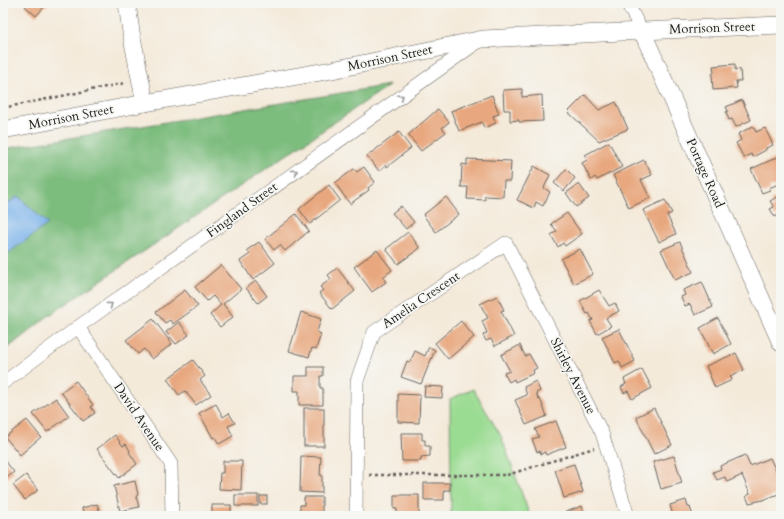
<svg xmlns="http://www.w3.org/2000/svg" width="784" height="519" font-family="Cardo,serif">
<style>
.built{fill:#f7d0cd}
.green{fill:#9bdc93;stroke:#5c7c58}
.forest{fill:#7cbc7d;stroke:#4c6c4c}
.water{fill:#7cb3eb;stroke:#4c6884}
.building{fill:#e8a77e}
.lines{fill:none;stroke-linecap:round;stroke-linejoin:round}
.minor-casing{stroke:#68645e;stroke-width:14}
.tertiary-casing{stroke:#68645e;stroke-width:18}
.path{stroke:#68645e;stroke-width:2.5;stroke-dasharray:3 3;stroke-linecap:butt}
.minor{stroke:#fff;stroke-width:13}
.tertiary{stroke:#fff;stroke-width:17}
.oneway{stroke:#999}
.labels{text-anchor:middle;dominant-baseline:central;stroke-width:3.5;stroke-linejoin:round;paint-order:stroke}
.street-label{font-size:13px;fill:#1c1c1c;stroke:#f6f6f2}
</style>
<rect width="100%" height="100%" fill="#f6f6f2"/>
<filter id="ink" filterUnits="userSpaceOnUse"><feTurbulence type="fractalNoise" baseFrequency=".025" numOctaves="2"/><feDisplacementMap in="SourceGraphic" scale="8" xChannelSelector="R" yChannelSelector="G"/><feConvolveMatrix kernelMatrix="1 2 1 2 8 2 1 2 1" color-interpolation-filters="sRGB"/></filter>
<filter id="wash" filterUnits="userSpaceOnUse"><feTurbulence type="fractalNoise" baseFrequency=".012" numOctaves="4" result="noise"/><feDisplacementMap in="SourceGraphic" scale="16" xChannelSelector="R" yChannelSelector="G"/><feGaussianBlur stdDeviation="0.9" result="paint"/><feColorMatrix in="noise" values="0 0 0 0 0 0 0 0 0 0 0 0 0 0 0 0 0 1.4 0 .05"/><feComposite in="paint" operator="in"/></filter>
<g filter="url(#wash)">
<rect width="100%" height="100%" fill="#f4eada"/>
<polygon class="built" points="476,3 781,3 781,5 476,6"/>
<polygon class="green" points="473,389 501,436 530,516 451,516 450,399"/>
<polygon class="forest" points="390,85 47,317 3,352 3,149"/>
<polygon class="water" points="18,196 48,224 3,257 3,207"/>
<g id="blocks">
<g class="building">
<polygon points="28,3 48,3 36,16 25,6"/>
<polygon points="735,64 735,70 740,69 741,81 736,81 737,88 713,90 712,74 714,73 713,66"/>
<polygon points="522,89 522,97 542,95 543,121 519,122 519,120 510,121 510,110 504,110 503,90"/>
<polygon points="492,95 499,114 493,116 496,123 484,128 482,122 459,131 451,111"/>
<polygon points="585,95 599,110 616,102 628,129 599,141 568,112"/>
<polygon points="742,100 751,120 736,127 732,119 729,120 726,112 728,111 726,107"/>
<polygon points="438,109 449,122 442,128 446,132 421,151 408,135"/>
<polygon points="753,126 756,132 765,128 773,145 766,148 766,150 753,157 751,154 744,158 736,143 741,140 738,134"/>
<polygon points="399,132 411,148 387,167 386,165 379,171 367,156"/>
<polygon points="609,142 622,167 597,180 595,177 591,180 582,163 587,160 585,155"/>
<polygon points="778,157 781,160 781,183 769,188 770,190 762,193 751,169"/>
<polygon points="467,159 511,161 510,181 504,181 503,197 485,196 485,200 467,199 468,187 461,187 462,164 467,165"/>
<polygon points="644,160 652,175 641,180 650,198 629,208 613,175"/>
<polygon points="534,166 550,175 544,188 550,192 543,206 536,202 534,208 517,200"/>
<polygon points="364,167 375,182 368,188 369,190 350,204 335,183 354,169 357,172"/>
<polygon points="566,169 575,178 564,191 554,183"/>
<polygon points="579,184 589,198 576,207 566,193"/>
<polygon points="329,185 340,200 310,224 299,209"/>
<polygon points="781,195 781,221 778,215 775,217 770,209 774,207 770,201"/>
<polygon points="446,197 459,214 436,232 423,215"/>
<polygon points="665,200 672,213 667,215 676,234 659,242 643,210"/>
<polygon points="401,206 414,222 406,229 392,213"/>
<polygon points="567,213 582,234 565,246 563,243 558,247 551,235 557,231 551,224"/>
<polygon points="296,214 309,231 285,251 280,245 274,250 265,239"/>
<polygon points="408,232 420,248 398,264 386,249"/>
<polygon points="259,242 275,263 253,280 240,261 250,254 247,250"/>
<polygon points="680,242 693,272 675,280 661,250"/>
<polygon points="580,249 593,274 574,284 561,259"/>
<polygon points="377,250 392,270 383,277 386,282 372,292 354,267"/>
<polygon points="221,265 241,289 223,304 233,317 220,327 210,315 221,305 213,296 207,301 195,287"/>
<polygon points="337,268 355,291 332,309 319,293 323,290 320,287 331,279 328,275"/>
<polygon points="256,281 267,296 258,303 246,288"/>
<polygon points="702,282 713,307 695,315 690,304 685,306 681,297 685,295 683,290"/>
<polygon points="185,290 198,306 173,324 170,320 165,323 156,312"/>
<polygon points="599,290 609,306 615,303 619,311 606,318 611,326 597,334 590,321 593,320 589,313 587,314 580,301"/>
<polygon points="497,296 504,310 501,311 514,336 495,346 491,339 486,341 483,335 487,333 482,321 488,318 480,304"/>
<polygon points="301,312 321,319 317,332 321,334 316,349 312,348 309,357 289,351"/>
<polygon points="718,318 731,344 713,354 700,328"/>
<polygon points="153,319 172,344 152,359 144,349 138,354 126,340"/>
<polygon points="461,321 474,337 448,359 435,343"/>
<polygon points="179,322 189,335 176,344 166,332"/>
<polygon points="619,329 635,361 622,368 619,361 615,363 602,337"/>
<polygon points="520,345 525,356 529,354 537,368 533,370 534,373 515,382 514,379 509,382 504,373 510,371 501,355"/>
<polygon points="429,347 435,350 421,384 401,377 407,361 410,362 415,351 425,356"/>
<polygon points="736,353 744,370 730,376 732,380 715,388 706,366"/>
<polygon points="193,360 205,376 200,380 211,395 196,405 185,391 179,395 167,379"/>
<polygon points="308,367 323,367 323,376 320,376 320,388 323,388 323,405 299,405 299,391 294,391 294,376 308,376"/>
<polygon points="642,369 652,388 632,399 628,391 624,393 621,387 626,384 624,379"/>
<polygon points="76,381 93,405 91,407 95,413 83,421 61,392"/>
<polygon points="536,381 540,391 536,393 539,400 540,399 547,416 526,425 515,400 527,395 524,387"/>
<polygon points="425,386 443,387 442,398 424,397"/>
<polygon points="398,394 420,395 419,423 398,422"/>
<polygon points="56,398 69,416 47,432 33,414"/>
<polygon points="216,404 223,417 229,413 235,423 228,426 233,436 219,444 215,437 213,438 199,413"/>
<rect x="304" y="408" width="20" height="38"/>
<polygon points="654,408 672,445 654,454 636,417"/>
<polygon points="27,420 41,437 20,455 5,437"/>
<polygon points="556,421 566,447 546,455 545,452 541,454 540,451 537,452 532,439 539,437 535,429"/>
<polygon points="401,433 422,433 422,440 425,440 425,446 430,446 430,456 421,457 421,461 402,461"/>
<polygon points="115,435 123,446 126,444 130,451 129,452 137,464 119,478 97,449"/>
<polygon points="745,455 750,466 770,458 776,471 780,470 781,471 781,478 779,478 781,482 781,493 763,500 749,503 746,496 750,494 742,475 727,482 725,477 717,480 713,472 721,469 720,466"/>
<polygon points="301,456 321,457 320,475 322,475 322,493 300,492"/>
<polygon points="674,456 682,483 661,489 653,462"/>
<polygon points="3,458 14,472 3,481"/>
<polygon points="223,461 242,461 241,490 219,489 220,473 223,473"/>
<polygon points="574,464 583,492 564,498 555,470"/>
<polygon points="26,475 38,490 25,500 13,485"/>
<polygon points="135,481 138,495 136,496 139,507 120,511 114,486"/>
<polygon points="424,483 450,483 450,490 444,490 444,500 424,500"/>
<rect x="235" y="495" width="23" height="11"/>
<polygon points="394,495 419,495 419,516 397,516 397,509 394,509"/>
<rect x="260" y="496" width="7" height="8"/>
<polygon points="304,497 322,497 322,516 300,516 300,505 304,505"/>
<polygon points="686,500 688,507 690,507 693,516 673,516 670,505"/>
<polygon points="97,504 101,516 84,516 82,508"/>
<rect x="212" y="505" width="19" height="11"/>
<polygon points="582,506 585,516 565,516 563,513"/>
</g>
</g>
</g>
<g filter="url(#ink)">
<use href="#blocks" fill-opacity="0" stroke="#68645e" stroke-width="1"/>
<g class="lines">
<defs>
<g id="minor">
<polyline points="627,3 642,31"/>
<polyline points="78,327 171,464 172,516"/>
<polyline points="3,383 78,327 479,41"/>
<polyline points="356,516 357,381 374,332 506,243 602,433 628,516"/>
</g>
<g id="tertiary">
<polyline points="127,3 131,32 145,103"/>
<polyline points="642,31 781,343"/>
<polyline points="3,130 145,103 332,70 483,39 642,31 781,25"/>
</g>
</defs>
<use href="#minor" class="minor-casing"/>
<use href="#tertiary" class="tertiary-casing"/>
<g class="path">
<polyline points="3,108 125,83"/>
<polyline points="369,475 507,475 594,448"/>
</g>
<use href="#minor" class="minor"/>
<use href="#tertiary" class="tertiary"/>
</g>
<defs><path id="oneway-chevron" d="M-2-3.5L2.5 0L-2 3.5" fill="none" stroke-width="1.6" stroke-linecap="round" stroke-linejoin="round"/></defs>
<g class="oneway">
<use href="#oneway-chevron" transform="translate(401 97) rotate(-36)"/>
<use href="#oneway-chevron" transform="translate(295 172) rotate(-36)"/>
<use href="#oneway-chevron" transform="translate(110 305) rotate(-36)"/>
</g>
</g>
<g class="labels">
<g class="street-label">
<text transform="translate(712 28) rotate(-2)">Morrison Street</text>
<text transform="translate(390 58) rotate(-12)">Morrison Street</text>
<text transform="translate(71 117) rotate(-11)">Morrison Street</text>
<text transform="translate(705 173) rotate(66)">Portage Road</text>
<text transform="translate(242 210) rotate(-36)">Fingland Street</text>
<text transform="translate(421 300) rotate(-34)">Amelia Crescent</text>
<text transform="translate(573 376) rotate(63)">Shirley Avenue</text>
<text transform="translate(139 417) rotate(56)">David Avenue</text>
</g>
</g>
<rect width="784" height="519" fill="none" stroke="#f6f6f2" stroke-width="16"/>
</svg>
